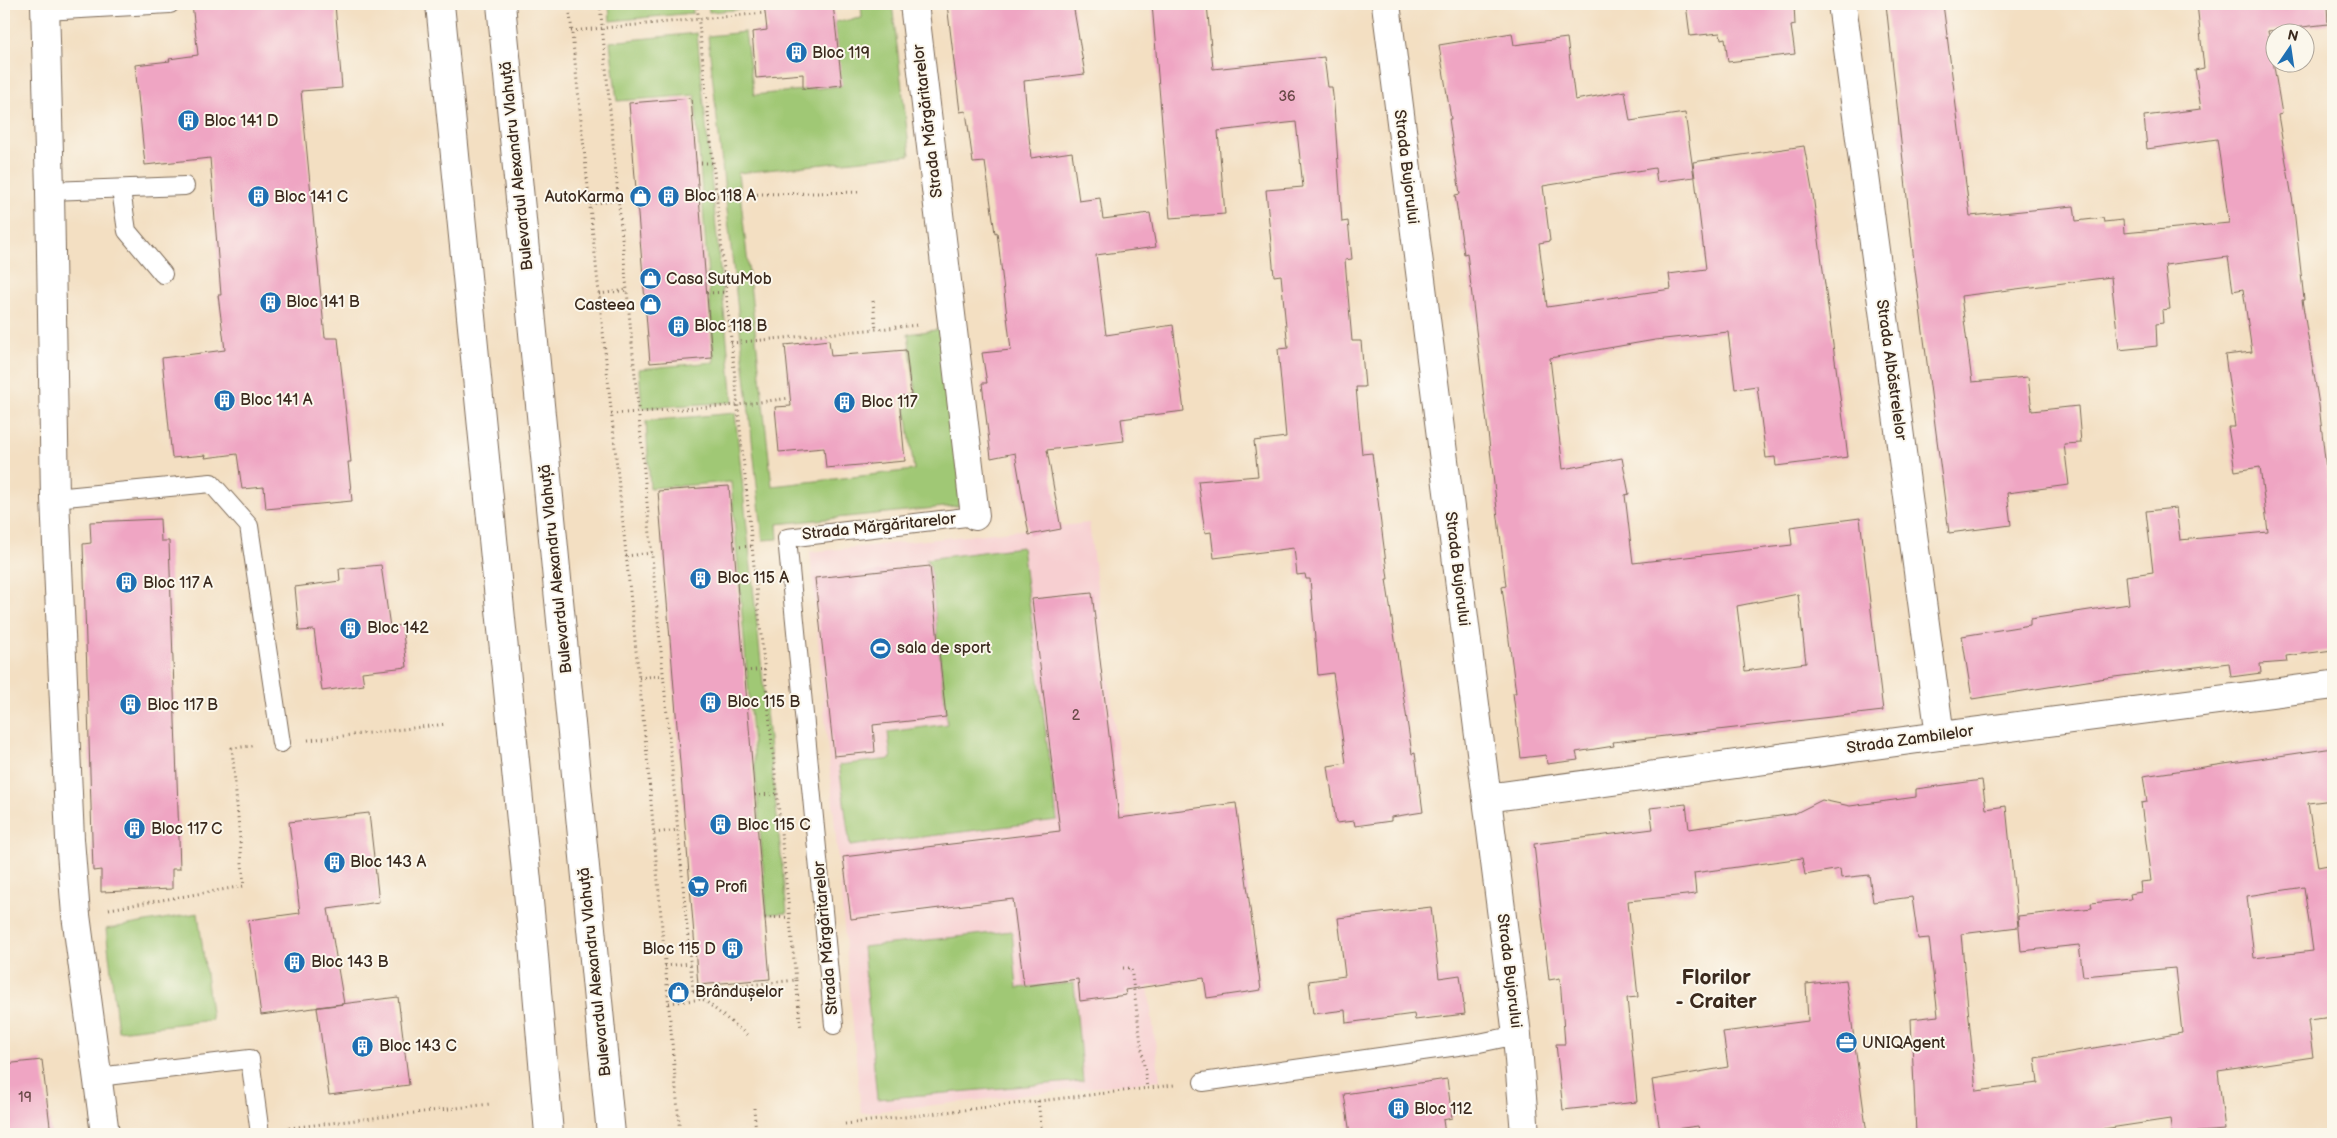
<svg xmlns="http://www.w3.org/2000/svg" width="2337" height="1138" font-family="'Balsamiq Sans',sans-serif">
<style>
.built{fill:#f7cfd1}
.green{fill:#a0c874;stroke:#6e7949}
.building{fill:#efa5c3;fill-rule:evenodd}
.lines{fill:none;stroke-linecap:round;stroke-linejoin:round}
.lane-casing{stroke:#7b6957;stroke-width:20}
.street-casing{stroke:#7b6957;stroke-width:30}
.secondary-casing{stroke:#7b6957;stroke-width:30}
.path{stroke:#7b6957;stroke-width:3;stroke-dasharray:1 4;stroke-linecap:butt}
.lane{stroke:#fff;stroke-width:18}
.street{stroke:#fff;stroke-width:28}
.secondary{stroke:#fff;stroke-width:28}
.labels{text-anchor:middle;dominant-baseline:central;stroke-width:4;stroke-linejoin:round;paint-order:stroke}
.number-label{font-size:14px;fill:#684947}
.poi-label{font-size:16px;fill:#3b2a1e;stroke:#fbf7ec;text-anchor:start}
.street-label{font-size:16px;fill:#3b2a1e;stroke:#fbf7ec}
.district-label{font-size:21px;font-weight:bold;fill:#3b2a1e;stroke:#fbf7ec}
</style>
<rect width="100%" height="100%" fill="#fbf7ec"/>
<filter id="ink" filterUnits="userSpaceOnUse"><feTurbulence type="fractalNoise" baseFrequency=".02" numOctaves="2"/><feDisplacementMap in="SourceGraphic" scale="10" xChannelSelector="R" yChannelSelector="G"/><feConvolveMatrix kernelMatrix="1 2 1 2 8 2 1 2 1" color-interpolation-filters="sRGB"/></filter>
<filter id="wash" filterUnits="userSpaceOnUse"><feTurbulence type="fractalNoise" baseFrequency=".0096" numOctaves="4" result="noise"/><feDisplacementMap in="SourceGraphic" scale="20" xChannelSelector="R" yChannelSelector="G"/><feGaussianBlur stdDeviation="1.12" result="paint"/><feColorMatrix in="noise" values="0 0 0 0 0 0 0 0 0 0 0 0 0 0 0 0 0 1.4 0 .05"/><feComposite in="paint" operator="in"/></filter>
<g filter="url(#wash)">
<rect width="100%" height="100%" fill="#f3dfc2"/>
<polygon class="built" points="1089,523 1160,1080 861,1113 810,552"/>
<g class="green">
<polygon points="609,4 692,4 693,13 610,21"/>
<polygon points="708,4 747,4 747,9 709,12"/>
<polygon points="861,4 892,4 910,155 738,173 772,486 914,470 905,402 917,400 908,334 942,329 965,505 777,524 778,539 763,540 708,36 745,32 754,95 841,86 835,22 862,18"/>
<polygon points="697,33 733,402 642,408 639,369 714,362 695,95 617,101 610,42"/>
<polygon points="735,413 787,913 767,914 731,482 650,488 646,421"/>
<polygon points="1022,547 1057,820 850,846 839,765 891,759 888,732 947,724 930,566 926,559"/>
<polygon points="198,913 212,1020 118,1031 106,929"/>
<polygon points="1012,931 1017,988 1074,983 1083,1081 877,1099 863,947"/>
</g>
<g id="blocks">
<g class="building">
<polygon points="192,4 335,4 342,88 301,91 325,338 338,338 351,462 348,462 352,501 266,509 264,487 242,489 237,454 205,458 206,455 172,458 162,358 225,350 218,295 221,295 210,158 145,165 135,65 170,61 169,59 198,55"/>
<polygon points="764,4 833,4 842,85 803,89 803,74 756,78 752,32 767,30"/>
<polygon points="947,4 1073,4 1085,74 1024,81 1031,158 1072,152 1079,201 1100,198 1103,219 1150,213 1156,247 1096,255 1106,335 1173,325 1184,411 1121,419 1124,441 1047,450 1061,529 1029,535 1015,453 991,458 982,383 987,383 982,353 1011,350 997,232 995,233 985,162 973,163 966,111 960,112"/>
<polygon points="1152,4 1207,4 1213,69 1324,57 1328,87 1332,87 1334,105 1342,222 1348,221 1352,259 1345,260 1352,341 1361,341 1365,387 1356,387 1362,454 1372,453 1388,579 1386,579 1412,754 1415,753 1423,812 1391,817 1391,821 1355,826 1354,821 1336,823 1328,766 1346,763 1333,673 1318,675 1310,579 1306,579 1305,574 1297,575 1294,548 1214,558 1211,532 1205,533 1198,481 1258,476 1254,441 1286,437 1278,349 1288,348 1281,275 1274,276 1266,190 1303,187 1296,122 1218,131 1225,214 1170,218"/>
<polygon points="1686,4 1794,4 1795,25 1791,26 1795,54 1728,62 1725,38 1721,39 1720,33 1690,36"/>
<polygon points="1886,4 1943,4 1970,216 2074,206 2076,221 2103,218 2104,222 2123,220 2124,233 2229,223 2217,139 2147,149 2144,116 2201,109 2195,70 2204,68 2197,4 2327,4 2328,24 2268,31 2282,114 2278,115 2294,209 2304,300 2302,300 2319,405 2333,532 2333,650 2286,656 2287,662 2260,664 2261,673 2231,677 2229,663 2106,678 1972,699 1962,636 2030,625 2030,619 2129,604 2126,576 2153,572 2146,511 2176,508 2180,540 2268,532 2260,467 2235,471 2228,427 2235,427 2225,355 2252,352 2243,289 2233,291 2228,257 2165,265 2170,309 2162,310 2163,323 2156,324 2157,346 2119,350 2111,277 1961,296 1972,382 2028,377 2032,411 2078,406 2081,443 2064,444 2069,485 2007,493 2011,525 1949,533 1914,262"/>
<path d="M1512 33 1514 45 1567 38 1575 100 1625 91 1630 121 1685 113 1694 177 1657 182 1655 168 1543 186 1550 241 1539 243 1547 307 1671 289 1669 274 1706 269 1693 162 1804 146 1813 195 1848 457 1776 466 1775 457 1766 458 1757 386 1735 389 1728 332 1655 340 1550 358 1563 469 1622 458 1629 494 1625 495 1633 563 1792 545 1790 527 1860 518 1883 711 1613 742 1614 746 1576 752 1578 760 1547 764 1546 755 1521 758 1513 693H1516L1502 587 1506 586 1467 253 1464 254 1455 195 1460 194 1449 119H1451L1439 45ZM1798 594 1806 663 1745 671 1737 606Z"/>
<polygon points="691,98 712,358 650,363 629,103"/>
<polygon points="829,340 831,356 906,350 911,395 899,396 905,461 826,468 824,448 779,452 775,407 791,406 785,345"/>
<polygon points="729,486 770,979 698,985 658,491"/>
<polygon points="160,519 161,541 169,541 180,869 172,869 172,889 101,892 101,870 93,871 83,544 91,543 90,522"/>
<polygon points="381,565 390,627 402,625 407,667 362,672 364,685 322,691 314,630 299,631 295,587 340,581 339,569"/>
<polygon points="930,566 946,717 873,725 875,752 834,756 815,578"/>
<polygon points="1092,593 1119,818 1236,803 1261,990 1207,998 1204,978 1125,990 1126,995 1080,1001 1078,979 1024,986 1013,899 851,919 843,857 1060,831 1032,599"/>
<path d="M2333 748V800L2308 803 2318 867 2333 864V1017L2308 1020 2313 1057 2218 1071 2225 1130 2172 1134 2170 1119 2103 1129 2104 1134H1916L1911 1019 1938 1016 1929 938 1918 939 1912 897 1873 902 1869 875 1841 878 1840 869 1805 875 1802 858 1694 873 1696 894 1628 901 1638 997 1627 998 1637 1102 1563 1110 1556 1044H1565L1560 978 1549 980 1534 844 1653 829 1650 808 1686 804 1689 829 1794 814 1822 800 1850 806 1916 797V789L1982 780 1986 809 2006 806 2018 927 1961 934 1976 1091 2038 1083 2035 1058 2182 1033 2175 968 2083 976 2079 945 2021 951 2018 916 2092 908 2091 903 2131 899 2130 894 2141 892 2140 882 2151 881 2141 803 2147 802 2143 776ZM2304 887 2313 951 2254 958 2247 896Z"/>
<polygon points="369,813 379,902 328,909 344,1004 261,1015 248,920 300,913 289,822"/>
<polygon points="1431,907 1439,978 1460,975 1465,1014 1415,1020 1414,1014 1346,1023 1345,1010 1313,1014 1309,981 1345,976 1338,918"/>
<polygon points="1846,980 1867,1134 1700,1134 1698,1126 1660,1131 1652,1080 1728,1067 1723,1032 1808,1021 1806,984"/>
<polygon points="398,997 409,1085 329,1095 317,1007"/>
<polygon points="42,1060 51,1134 4,1134 4,1064"/>
<polygon points="1447,1079 1452,1118 1443,1120 1445,1134 1350,1134 1344,1094"/>
</g>
</g>
</g>
<g filter="url(#ink)">
<use href="#blocks" fill-opacity="0" stroke="#7b6957" stroke-width="1"/>
<g class="lines">
<defs>
<g id="lane">
<polyline points="45,11 170,4"/>
<polyline points="121,190 127,231 163,274"/>
<polyline points="50,191 185,186"/>
<polyline points="55,498 211,483 249,526 281,743"/>
<polyline points="834,1025 787,538 975,516"/>
<polyline points="98,1077 250,1059 260,1134"/>
<polyline points="1203,1082 1479,1043 1517,1035"/>
</g>
<g id="street">
<polyline points="45,4 50,191 55,498 70,839 76,915 105,1134"/>
<polyline points="914,4 975,516"/>
<polyline points="1386,4 1517,1035 1525,1134"/>
<polyline points="1842,4 1940,736"/>
<polyline points="1487,798 1940,736 2333,685"/>
</g>
<g id="secondary">
<polyline points="440,4 532,932 549,1134"/>
<polyline points="501,4 611,1134"/>
</g>
</defs>
<use href="#lane" class="lane-casing"/>
<use href="#street" class="street-casing"/>
<use href="#secondary" class="secondary-casing"/>
<g class="path">
<polyline points="569,4 647,756 680,1134"/>
<polyline points="600,4 693,991 747,1035"/>
<polyline points="571,31 765,13"/>
<polyline points="696,163 713,163"/>
<polyline points="717,195 861,192"/>
<polyline points="590,204 619,200"/>
<polyline points="707,293 726,292"/>
<polyline points="599,294 627,290"/>
<polyline points="873,301 876,329"/>
<polyline points="731,343 919,325"/>
<polyline points="611,414 737,405 790,398"/>
<polyline points="735,547 753,546"/>
<polyline points="626,556 652,553"/>
<polyline points="745,671 765,669"/>
<polyline points="639,678 663,675"/>
<polyline points="308,740 447,724"/>
<polyline points="755,795 777,794"/>
<polyline points="654,833 678,830"/>
<polyline points="109,909 244,886 232,748 252,746"/>
<polyline points="765,918 790,917"/>
<polyline points="665,966 690,963"/>
<polyline points="1123,968 1131,968 1147,1088"/>
<polyline points="796,980 801,1029"/>
<polyline points="693,991 796,980 697,4"/>
<polyline points="669,1003 703,999"/>
<polyline points="1038,1101 1042,1134"/>
<polyline points="754,1108 756,1134"/>
<polyline points="845,1124 1174,1085"/>
<polyline points="289,1128 490,1104"/>
</g>
<use href="#lane" class="lane"/>
<use href="#street" class="street"/>
<use href="#secondary" class="secondary"/>
</g>
</g>
<defs>
<symbol id="building-disc" viewBox="-11 -11 22 22"><circle r="9.5" fill="#1f6fb2" stroke="#fbf7ec"/><path d="M-4-6H4V6H1V3H-1V6H-4ZM-2.5-4.3h1.7v1.8h-1.7ZM.8-4.3h1.7v1.8H.8ZM-2.5-1h1.7V.8h-1.7ZM.8-1h1.7V.8H.8Z" fill="#fff"/></symbol>
<symbol id="shop-disc" viewBox="-11 -11 22 22"><circle r="9.5" fill="#1f6fb2" stroke="#fbf7ec"/><path d="M-5-2.5h2.3a2.7 3.5 0 0 1 5.4 0H5L5.5 6h-11ZM-1.5-2.5h3a1.5 2.3 0 0 0-3 0Z" fill="#fff"/></symbol>
<symbol id="stadium-disc" viewBox="-11 -11 22 22"><circle r="9.5" fill="#1f6fb2" stroke="#fbf7ec"/><path d="M0-5a6.5 5 0 1 0 0 10a6.5 5 0 1 0 0-10ZM-3.5-1.8h7v3.6h-7Z" fill="#fff"/></symbol>
<symbol id="supermarket-disc" viewBox="-11 -11 22 22"><circle r="9.5" fill="#1f6fb2" stroke="#fbf7ec"/><path d="M-6-5.5h2.5l.6 2H6L4.5 2H-2.5L-4.4-4H-6ZM-1.5 3.2a1.3 1.3 0 1 0 .1 0ZM3 3.2a1.3 1.3 0 1 0 .1 0Z" fill="#fff"/></symbol>
<symbol id="office-disc" viewBox="-11 -11 22 22"><circle r="9.5" fill="#1f6fb2" stroke="#fbf7ec"/><path d="M-6-3h4V-5.5h4V-3h4V5H-6ZM-1-4.5V-3h2v-1.5ZM-6 0V1H6V0Z" fill="#fff"/></symbol>
</defs>
<g fill-rule="evenodd">
<use href="#building-disc" x="784" y="40" width="25" height="25"/>
<use href="#building-disc" x="176" y="108" width="25" height="25"/>
<use href="#building-disc" x="656" y="184" width="25" height="25"/>
<use href="#building-disc" x="246" y="184" width="25" height="25"/>
<use href="#shop-disc" x="628" y="184" width="25" height="25"/>
<use href="#shop-disc" x="638" y="266" width="25" height="25"/>
<use href="#building-disc" x="258" y="290" width="25" height="25"/>
<use href="#shop-disc" x="638" y="292" width="25" height="25"/>
<use href="#building-disc" x="666" y="314" width="25" height="25"/>
<use href="#building-disc" x="212" y="388" width="25" height="25"/>
<use href="#building-disc" x="832" y="390" width="25" height="25"/>
<use href="#building-disc" x="688" y="566" width="25" height="25"/>
<use href="#building-disc" x="114" y="570" width="25" height="25"/>
<use href="#building-disc" x="338" y="616" width="25" height="25"/>
<use href="#stadium-disc" x="868" y="636" width="25" height="25"/>
<use href="#building-disc" x="698" y="690" width="25" height="25"/>
<use href="#building-disc" x="118" y="692" width="25" height="25"/>
<use href="#building-disc" x="708" y="812" width="25" height="25"/>
<use href="#building-disc" x="122" y="816" width="25" height="25"/>
<use href="#building-disc" x="322" y="850" width="25" height="25"/>
<use href="#supermarket-disc" x="686" y="874" width="25" height="25"/>
<use href="#building-disc" x="720" y="936" width="25" height="25"/>
<use href="#building-disc" x="282" y="950" width="25" height="25"/>
<use href="#shop-disc" x="666" y="980" width="25" height="25"/>
<use href="#office-disc" x="1834" y="1030" width="25" height="25"/>
<use href="#building-disc" x="350" y="1034" width="25" height="25"/>
<use href="#building-disc" x="1386" y="1096" width="25" height="25"/>
</g>
<g class="labels">
<g class="number-label">
<text x="1287" y="96">36</text>
<text x="1076" y="715">2</text>
<text x="25" y="1097">19</text>
</g>
<g class="poi-label">
<text x="812" y="53">Bloc 119</text>
<text x="204" y="121">Bloc 141 D</text>
<text x="684" y="196">Bloc 118 A</text>
<text x="274" y="197">Bloc 141 C</text>
<text x="624" y="197" text-anchor="end">AutoKarma</text>
<text x="666" y="279">Casa SutuMob</text>
<text x="286" y="302">Bloc 141 B</text>
<text x="635" y="305" text-anchor="end">Casteea</text>
<text x="694" y="326">Bloc 118 B</text>
<text x="240" y="400">Bloc 141 A</text>
<text x="861" y="402">Bloc 117</text>
<text x="717" y="578">Bloc 115 A</text>
<text x="143" y="583">Bloc 117 A</text>
<text x="367" y="628">Bloc 142</text>
<text x="897" y="648">sala de sport</text>
<text x="727" y="702">Bloc 115 B</text>
<text x="147" y="705">Bloc 117 B</text>
<text x="737" y="825">Bloc 115 C</text>
<text x="151" y="829">Bloc 117 C</text>
<text x="350" y="862">Bloc 143 A</text>
<text x="715" y="887">Profi</text>
<text x="716" y="949" text-anchor="end">Bloc 115 D</text>
<text x="311" y="962">Bloc 143 B</text>
<text x="695" y="992">Brândușelor</text>
<text x="1862" y="1043">UNIQAgent</text>
<text x="379" y="1046">Bloc 143 C</text>
<text x="1414" y="1109">Bloc 112</text>
</g>
<g class="street-label">
<text transform="translate(928 121) rotate(-97)">Strada Mărgăritarelor</text>
<text transform="translate(517 166) rotate(-96)">Bulevardul Alexandru Vlahuță</text>
<text transform="translate(1406 167) rotate(83)">Strada Bujorului</text>
<text transform="translate(1891 370) rotate(82)">Strada Albăstrelelor</text>
<text transform="translate(879 527) rotate(-6)">Strada Mărgăritarelor</text>
<text transform="translate(556 569) rotate(-96)">Bulevardul Alexandru Vlahuță</text>
<text transform="translate(1457 569) rotate(83)">Strada Bujorului</text>
<text transform="translate(1910 740) rotate(-8)">Strada Zambilelor</text>
<text transform="translate(826 938) rotate(-95)">Strada Mărgăritarelor</text>
<text transform="translate(1509 971) rotate(83)">Strada Bujorului</text>
<text transform="translate(595 972) rotate(-96)">Bulevardul Alexandru Vlahuță</text>
</g>
<g class="district-label">
<text x="1716" y="977">Florilor<tspan x="1716" dy="24">- Craiter</tspan></text>
</g>
</g>
<rect width="2337" height="1138" fill="none" stroke="#fbf7ec" stroke-width="20"/>
<g transform="translate(2290 48) rotate(13)"><circle r="24" fill="#fbf7ec" stroke="#aea59a"/>
<path d="M0-4L9 19L0 12L-9 19Z" fill="#1f6fb2"/>
<text y="-8" font-size="14" font-weight="bold" text-anchor="middle" fill="#3b2a1e">N</text>
</g>
</svg>
